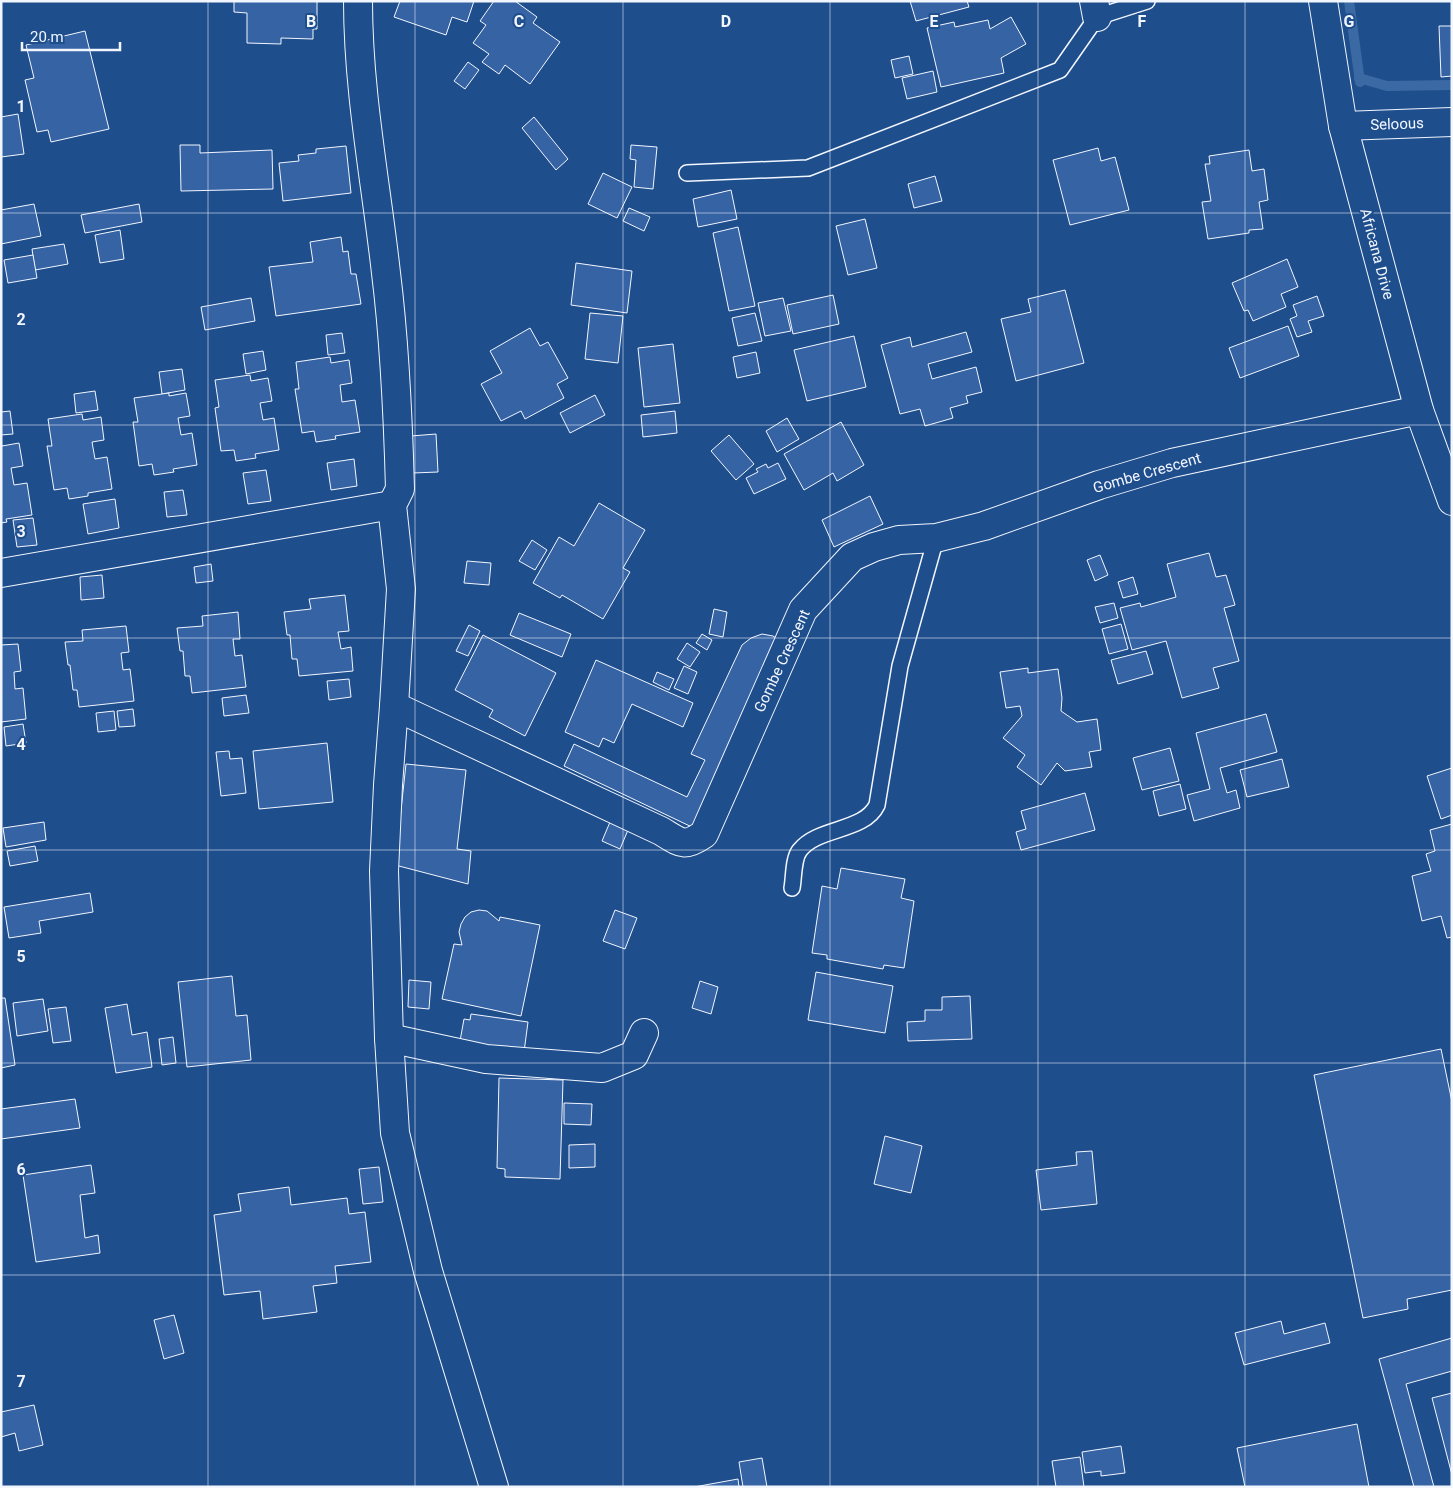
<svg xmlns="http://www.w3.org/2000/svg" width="1453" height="1488" font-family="Roboto,sans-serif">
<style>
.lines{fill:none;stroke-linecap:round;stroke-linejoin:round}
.stream{stroke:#3b69a3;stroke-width:10}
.building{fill:#3563a3;stroke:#f2f6ff}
.lane-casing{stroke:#f2f6ff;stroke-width:18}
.street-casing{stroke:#f2f6ff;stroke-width:30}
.primary-casing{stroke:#f2f6ff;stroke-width:30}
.lane{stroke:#1f4e8c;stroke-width:15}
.street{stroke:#1f4e8c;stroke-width:28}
.primary{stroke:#1f4e8c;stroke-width:28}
.grid{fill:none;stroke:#f2f6ff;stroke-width:1;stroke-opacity:0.55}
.labels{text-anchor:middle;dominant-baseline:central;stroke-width:4;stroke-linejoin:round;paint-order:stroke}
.street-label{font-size:15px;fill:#f2f6ff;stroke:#1f4e8c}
.grid-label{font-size:16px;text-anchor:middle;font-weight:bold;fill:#f2f6ff;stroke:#1f4e8c;stroke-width:4;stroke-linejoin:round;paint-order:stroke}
</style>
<rect width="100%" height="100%" fill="#1f4e8c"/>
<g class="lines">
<g class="stream">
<polyline points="1349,1 1360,82"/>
<polyline points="1359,78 1387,86 1452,85"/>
</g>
</g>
<g class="building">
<polygon points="234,1 317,1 317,29 313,29 313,39 281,38 281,44 247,43 247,13 234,12"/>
<polygon points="400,1 474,1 467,22 452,17 446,35 394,17"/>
<polygon points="494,1 515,1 537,17 533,23 560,42 530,84 505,65 499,74 482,62 489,54 473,43 486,25 480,21"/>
<polygon points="910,1 967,1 969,7 916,21"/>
<polygon points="1011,17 1026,44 1001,58 1004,73 941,87 927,28 954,22 955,27 988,20 990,29"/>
<polygon points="1439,26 1452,26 1452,76 1441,77"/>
<polygon points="85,31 109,129 51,142 48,130 37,132 25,80 34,78 26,45"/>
<polygon points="909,56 913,74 895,78 891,60"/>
<polygon points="468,62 479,70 465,89 454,81"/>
<polygon points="933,71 937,92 907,99 902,78"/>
<polygon points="18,114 24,154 1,157 1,117"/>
<polygon points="534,117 568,159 556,170 522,128"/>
<polygon points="180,145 200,145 200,153 272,150 273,189 181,191"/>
<polygon points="631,145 657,147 653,189 634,187 636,160 630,159"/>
<polygon points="346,146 351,193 283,201 279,163 299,161 298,155 316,153 316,149"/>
<polygon points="1098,148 1101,161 1115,157 1129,210 1070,225 1053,160"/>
<polygon points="1249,150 1252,171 1264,169 1268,200 1259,202 1263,229 1249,230 1249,233 1208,239 1202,202 1211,201 1205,164 1210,164 1209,156"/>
<polygon points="603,173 632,187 617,218 588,204"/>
<polygon points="935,176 942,201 914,208 908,184"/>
<polygon points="731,190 737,219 698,227 693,199"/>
<polygon points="34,204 41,236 1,244 1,210"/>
<polygon points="139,204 142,222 85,233 81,215"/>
<polygon points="629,208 650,217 644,231 623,221"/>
<polygon points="865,219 877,268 848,275 836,226"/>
<polygon points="738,227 755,306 729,311 713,233"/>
<polygon points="120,230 124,259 100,263 95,235"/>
<polygon points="341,237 343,252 348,251 351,274 356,274 361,304 276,316 269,267 313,262 310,242"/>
<polygon points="64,244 68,264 35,270 32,249"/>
<polygon points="33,255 37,278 8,283 4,260"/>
<polygon points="1287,259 1298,287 1281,294 1286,307 1253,321 1248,310 1244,311 1232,283"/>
<polygon points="576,263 632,271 627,313 571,305"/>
<polygon points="1065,290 1084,363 1016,381 1001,319 1031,312 1028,299"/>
<polygon points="833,295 839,324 793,334 787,305"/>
<polygon points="1317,296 1324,316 1308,321 1312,332 1297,337 1290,319 1297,316 1293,305"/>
<polygon points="251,298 255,321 205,330 201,307"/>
<polygon points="783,298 791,331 765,336 758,303"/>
<polygon points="590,313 623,316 618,363 585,359"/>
<polygon points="755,313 762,341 738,346 732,318"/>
<polygon points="1288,326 1299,356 1240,378 1229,348"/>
<polygon points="530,328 540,346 548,342 568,378 557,384 564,398 525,419 521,411 501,421 481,384 502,373 490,351"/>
<polygon points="966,332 972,352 928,364 932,379 976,367 982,392 966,396 968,403 950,408 953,418 925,426 920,409 900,414 881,345 910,337 912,347"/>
<polygon points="342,333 345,353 328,355 326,335"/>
<polygon points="854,336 866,387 807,401 794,350"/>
<polygon points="673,344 680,403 644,407 638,348"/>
<polygon points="263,351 266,370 246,374 243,354"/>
<polygon points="756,352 760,373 737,378 733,357"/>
<polygon points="330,357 331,363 349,360 352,383 340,385 342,402 355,400 360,432 335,436 336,439 316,442 314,431 302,433 295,389 299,389 296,362"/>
<polygon points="182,369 185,390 162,394 159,372"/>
<polygon points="250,375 251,381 268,378 272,401 260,403 263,420 274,418 279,450 255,454 256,458 236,461 234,450 221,451 215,408 219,407 215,380"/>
<polygon points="95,391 98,410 76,413 74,394"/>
<polygon points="169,393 169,396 186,393 190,416 178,418 181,435 192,433 197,465 173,469 174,472 154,475 152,464 139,466 133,422 138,422 134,398"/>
<polygon points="595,395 605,415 570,433 560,413"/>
<polygon points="10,411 13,434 1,435 1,412"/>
<polygon points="675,411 677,433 643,437 641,415"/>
<polygon points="82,414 83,420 101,417 104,440 92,442 95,459 107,457 112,489 88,493 88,496 69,499 67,488 54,490 47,446 52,446 48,419"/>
<polygon points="787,418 799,439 777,452 766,431"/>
<polygon points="841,422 864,465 837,481 833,473 804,490 784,454"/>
<polygon points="436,434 438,472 413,473 411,436"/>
<polygon points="729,435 754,464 736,480 711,451"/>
<polygon points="1,442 2,446 19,443 23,466 11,468 14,485 27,483 32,515 6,519 7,522 1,523"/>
<polygon points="354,459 357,486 331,490 327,463"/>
<polygon points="778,463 786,479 754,494 746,478 758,472 756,469 766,464 768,468"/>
<polygon points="266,470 271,501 248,504 243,473"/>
<polygon points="183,490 187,515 167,517 164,492"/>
<polygon points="870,496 883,524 834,547 822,520"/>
<polygon points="115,499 119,528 88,534 83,504"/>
<polygon points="599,503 645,530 623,568 630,572 603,619 562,595 560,598 533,583 559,537 574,546"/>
<polygon points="33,518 37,545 17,547 13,520"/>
<polygon points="532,540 547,550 535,570 519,561"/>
<polygon points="1209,553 1216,577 1226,575 1235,605 1224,608 1239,661 1213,668 1219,688 1182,698 1166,641 1132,650 1120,608 1140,603 1141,607 1176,597 1167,564"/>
<polygon points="1100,555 1108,575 1095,581 1087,560"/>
<polygon points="467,561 491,563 489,585 464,583"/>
<polygon points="211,564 213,581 196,583 194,567"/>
<polygon points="102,575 104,598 81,600 80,577"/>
<polygon points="1133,577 1138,594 1123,598 1118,582"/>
<polygon points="345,595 349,631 338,632 341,649 351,647 353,671 299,676 297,659 292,659 290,635 287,635 284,612 311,609 309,599"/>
<polygon points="1114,603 1118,618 1100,623 1095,607"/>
<polygon points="714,609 727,612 723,637 709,634"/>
<polygon points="238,612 240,639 233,639 235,656 242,655 246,687 192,693 190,676 185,676 183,651 180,651 177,628 203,626 202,616"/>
<polygon points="519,613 571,634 562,657 510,635"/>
<polygon points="1121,624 1128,649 1109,654 1102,629"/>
<polygon points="469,625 480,631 468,656 456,651"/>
<polygon points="126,626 129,652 121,653 123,670 130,669 134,701 79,707 77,690 73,690 70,665 68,665 65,642 83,641 82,630"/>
<polygon points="702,634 712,640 707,650 696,643"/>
<polygon points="762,634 773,636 782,642 696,829 564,766 574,744 687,797 705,760 691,754 742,645 751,638"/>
<polygon points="483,635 556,673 525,736 489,717 493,710 455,690"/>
<polygon points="687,643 700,652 690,667 677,659"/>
<polygon points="18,644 21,671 14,672 15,689 23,688 26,719 1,722 1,645"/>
<polygon points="1146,651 1153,674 1118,684 1111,660"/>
<polygon points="596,660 693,703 683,727 632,704 614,743 603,738 599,747 565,732"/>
<polygon points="684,666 697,672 688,694 674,688"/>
<polygon points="1028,668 1028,673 1058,669 1062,698 1061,711 1077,722 1097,719 1101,750 1089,752 1092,767 1065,771 1057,763 1041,785 1017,767 1025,755 1003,738 1022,716 1020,706 1006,708 1000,672"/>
<polygon points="657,672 674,679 669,690 653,682"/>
<polygon points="349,679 351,697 329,700 327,681"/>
<polygon points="246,695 249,713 224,716 222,698"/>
<polygon points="133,709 135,726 119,727 117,711"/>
<polygon points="114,711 116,730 98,732 96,713"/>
<polygon points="1266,714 1277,752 1220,768 1227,793 1236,790 1240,808 1194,821 1187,795 1210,789 1196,733"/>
<polygon points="23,724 26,743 6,746 4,727"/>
<polygon points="327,743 333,802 259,809 253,751"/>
<polygon points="1170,748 1179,781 1142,790 1133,758"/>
<polygon points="229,751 230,759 242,758 246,793 221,796 216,752"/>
<polygon points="1282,759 1289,787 1247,797 1240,770"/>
<polygon points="406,764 466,770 457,849 471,851 468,884 395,865"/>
<polygon points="1452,768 1452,815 1441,819 1427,776"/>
<polygon points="1180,784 1186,809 1159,816 1153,791"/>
<polygon points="1085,793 1095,830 1021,850 1016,832 1026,829 1021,811"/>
<polygon points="44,822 46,840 6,847 3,828"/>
<polygon points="610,822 628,830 620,849 602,841"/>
<polygon points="1452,824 1452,937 1447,938 1441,916 1422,921 1412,876 1431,871 1426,854 1435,851 1430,830"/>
<polygon points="35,846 38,861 10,866 7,851"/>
<polygon points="841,868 905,879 901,898 914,901 904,968 884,965 883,969 827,959 827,955 812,953 822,886 837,889"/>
<polygon points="90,893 93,912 39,921 41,933 9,938 4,907"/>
<polygon points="479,910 487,911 499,921 500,917 540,925 521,1016 442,999 454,944 462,945 459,932 461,924 465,917 471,912"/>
<polygon points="615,910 637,918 625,949 603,941"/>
<polygon points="816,972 893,986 885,1033 808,1020"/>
<polygon points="232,976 236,1016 247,1015 251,1060 187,1067 178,982"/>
<polygon points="409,980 431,982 429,1009 408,1007"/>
<polygon points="700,981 718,987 711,1014 692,1008"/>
<polygon points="970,996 972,1039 908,1041 907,1022 925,1021 925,1010 942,1010 942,997"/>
<polygon points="1,998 5,998 15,1065 1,1068"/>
<polygon points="43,999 48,1031 17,1036 13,1003"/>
<polygon points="127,1004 132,1035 147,1032 152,1067 116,1073 105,1008"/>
<polygon points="66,1007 71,1041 53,1043 48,1009"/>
<polygon points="471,1014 528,1022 524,1052 460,1041 464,1019 470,1020"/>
<polygon points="173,1037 176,1063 162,1065 159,1039"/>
<polygon points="1441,1049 1452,1102 1452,1290 1407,1299 1408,1309 1363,1318 1314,1075"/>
<polygon points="499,1078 563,1080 560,1179 505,1177 505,1169 497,1168"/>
<polygon points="75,1099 80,1128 1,1139 1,1109"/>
<polygon points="564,1103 592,1104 591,1125 564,1124"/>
<polygon points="885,1136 922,1146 911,1193 874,1184"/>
<polygon points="595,1144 595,1167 569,1168 569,1145"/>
<polygon points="1092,1151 1097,1204 1041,1210 1036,1170 1077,1165 1076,1152"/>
<polygon points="91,1165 95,1193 80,1195 85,1238 98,1235 100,1253 36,1262 23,1175"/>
<polygon points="379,1167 383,1202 363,1204 359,1169"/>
<polygon points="289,1187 291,1205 347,1198 349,1214 365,1212 371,1262 335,1266 337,1283 313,1286 317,1312 263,1319 260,1291 224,1295 214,1215 241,1211 238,1194"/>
<polygon points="174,1315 184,1353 164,1359 154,1320"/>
<polygon points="1281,1321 1284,1334 1325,1323 1330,1343 1244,1365 1235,1333"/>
<polygon points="1452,1338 1452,1371 1406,1384 1434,1487 1414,1487 1379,1359"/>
<polygon points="1452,1393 1452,1475 1432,1398"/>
<polygon points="34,1405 43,1445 19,1451 15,1433 1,1437 1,1412"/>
<polygon points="1357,1424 1369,1487 1245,1487 1237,1448"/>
<polygon points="1121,1446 1125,1473 1101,1476 1101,1471 1085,1473 1082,1452"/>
<polygon points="1080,1457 1084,1487 1056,1487 1052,1461"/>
<polygon points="762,1458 767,1487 743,1487 739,1462"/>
<polygon points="738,1479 739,1487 694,1487"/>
</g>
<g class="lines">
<defs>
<g id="lane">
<polyline points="687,173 808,168 1060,70 1097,17 1147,1"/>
<path d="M792 888C794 878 793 858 800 850 818 827 864 832 877 805L900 666 936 538"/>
</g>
<g id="street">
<path d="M358 1C358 92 376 183 386 273 395 345 398 416 400 489L392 505 401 589 394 706 388 785 384 871 389 1038 395 1133 428 1271 494 1487"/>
<polyline points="1094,1 1097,17"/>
<polyline points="1343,126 1452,122"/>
<polyline points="1,573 392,505"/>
<path d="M394 706 661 831C681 843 684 848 704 834L803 610 852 557 874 547 899 540 936 538 984 526 1099 485 1172 463 1419 410"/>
<polyline points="389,1038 486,1059 602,1068 634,1055 644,1033"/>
</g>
<polyline id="primary" points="1323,1 1343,126 1419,410 1452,501"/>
</defs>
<use href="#lane" class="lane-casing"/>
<use href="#street" class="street-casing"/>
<use href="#primary" class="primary-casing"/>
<use href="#lane" class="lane"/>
<use href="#street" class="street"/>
<use href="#primary" class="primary"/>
</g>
<path class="grid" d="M208 1V1487M415 1V1487M623 1V1487M830 1V1487M1038 1V1487M1245 1V1487M1 213H1452M1 425H1452M1 638H1452M1 850H1452M1 1063H1452M1 1275H1452"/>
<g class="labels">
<g class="street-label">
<text transform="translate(1397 124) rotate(-2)">Seloous</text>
<text transform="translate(1377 254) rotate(75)">Africana Drive</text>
<text transform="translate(1147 473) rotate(-16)">Gombe Crescent</text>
<text transform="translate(782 661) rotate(-65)">Gombe Crescent</text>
</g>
</g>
<g class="grid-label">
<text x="311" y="27">B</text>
<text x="519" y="27">C</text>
<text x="726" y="27">D</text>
<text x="934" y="27">E</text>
<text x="1142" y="27">F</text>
<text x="1349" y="27">G</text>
<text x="21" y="112">1</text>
<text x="21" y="325">2</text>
<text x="21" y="537">3</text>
<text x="21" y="750">4</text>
<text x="21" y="962">5</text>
<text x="21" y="1175">6</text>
<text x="21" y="1387">7</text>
</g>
<rect width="1453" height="1488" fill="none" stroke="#f2f6ff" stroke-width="5"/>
<path d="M22 42v8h98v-8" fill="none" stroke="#f2f6ff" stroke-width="2.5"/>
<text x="30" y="42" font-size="15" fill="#f2f6ff" stroke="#1f4e8c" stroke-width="4" paint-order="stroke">20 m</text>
</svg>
